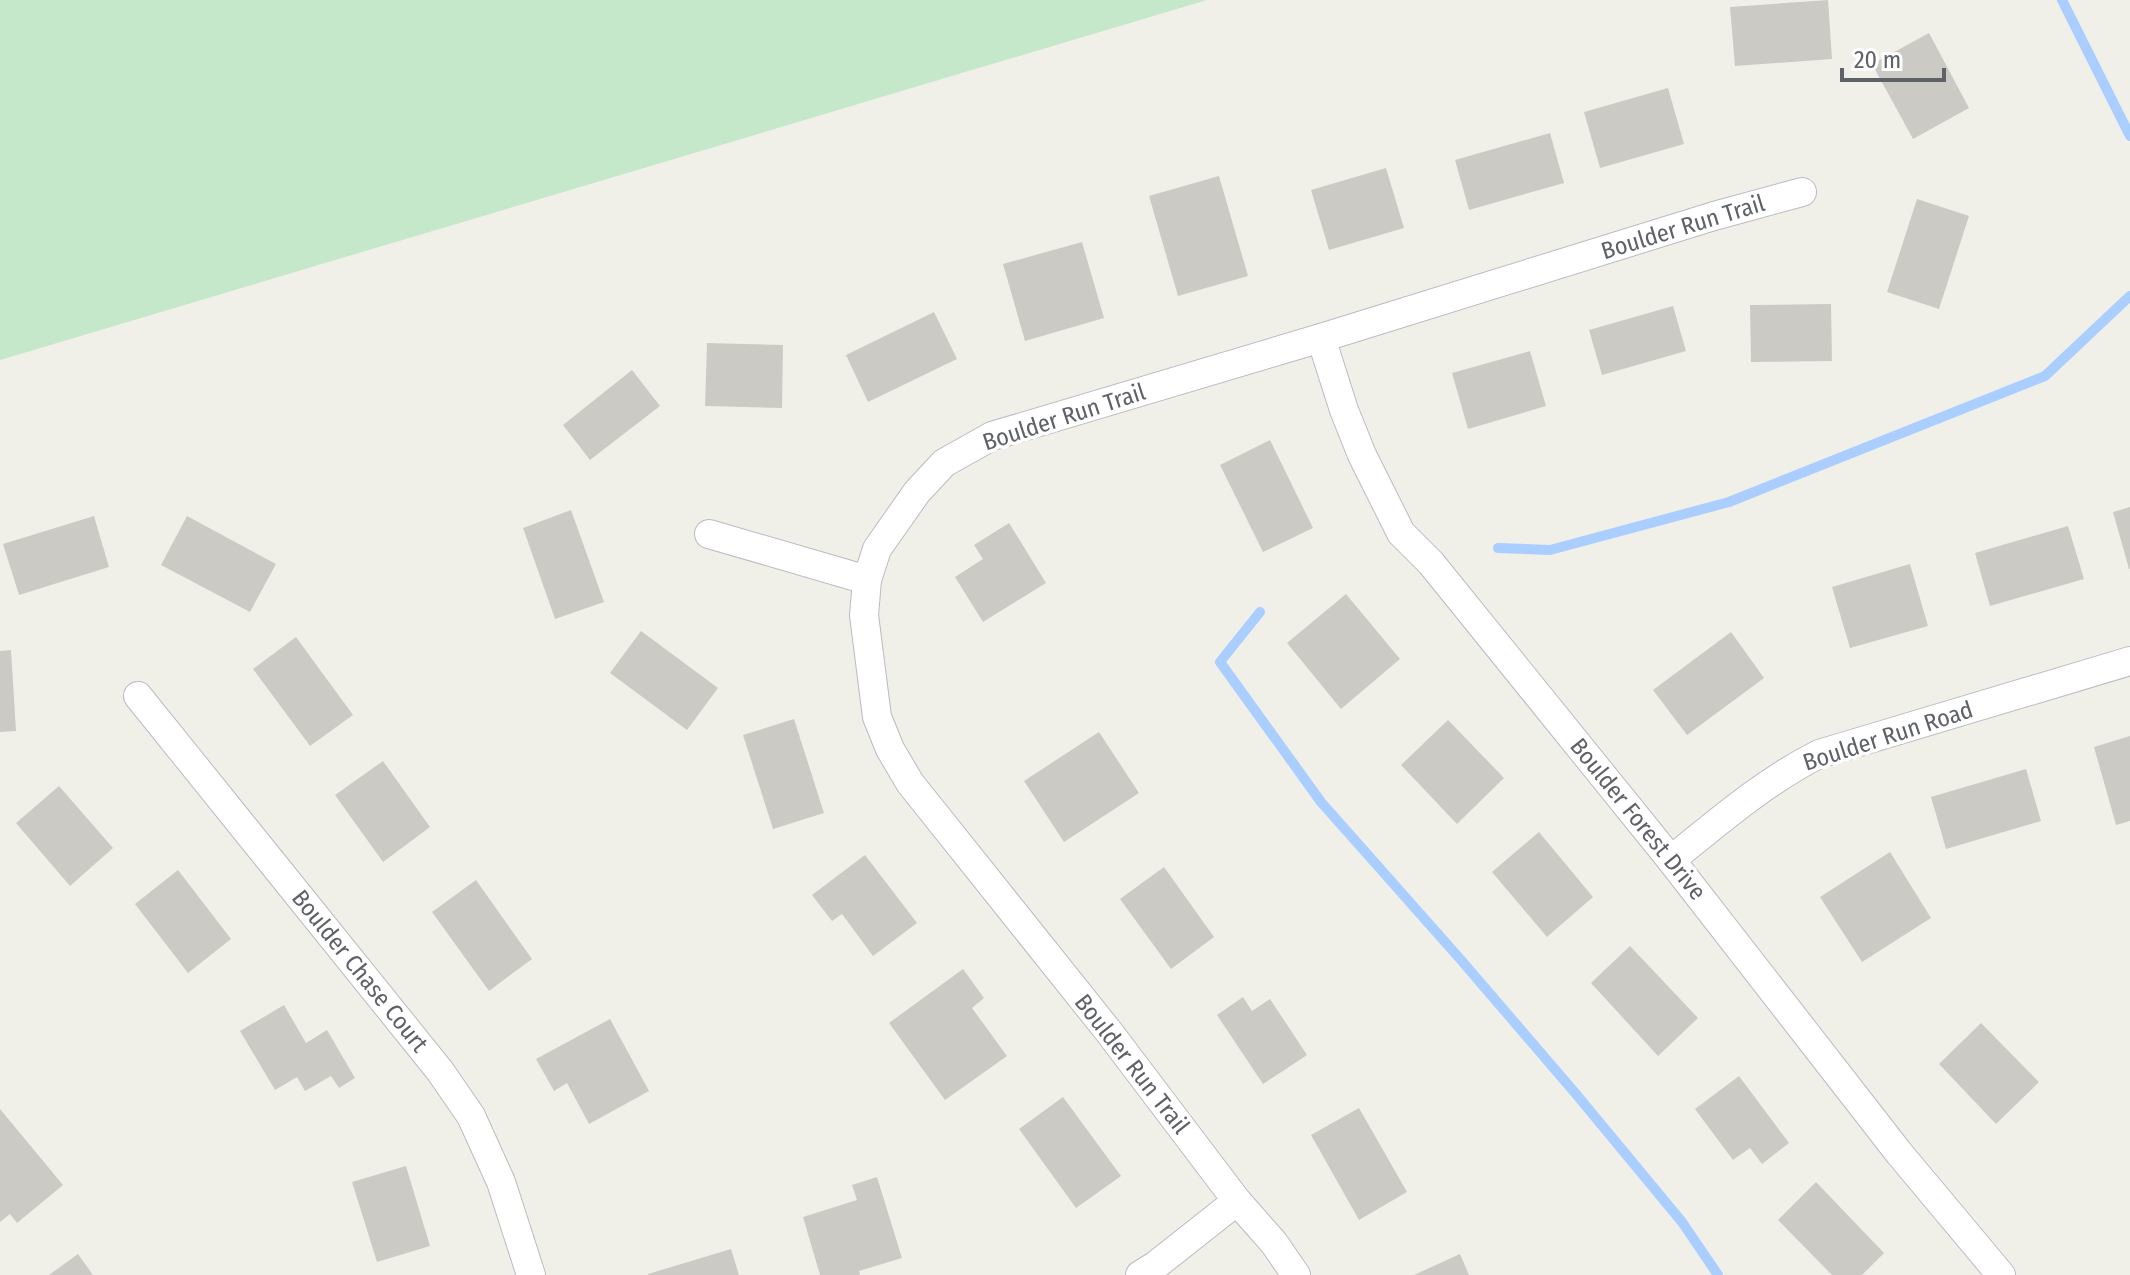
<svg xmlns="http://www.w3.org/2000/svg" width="2130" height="1275" font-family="'Fira Sans Condensed',sans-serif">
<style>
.green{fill:#c4e8c9}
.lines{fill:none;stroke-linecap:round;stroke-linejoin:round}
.stream{stroke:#a9ceff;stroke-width:10}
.building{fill:#cccac5}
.street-casing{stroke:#babbc1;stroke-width:30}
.street{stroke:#fff;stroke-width:28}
.labels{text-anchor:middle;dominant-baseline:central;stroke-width:7;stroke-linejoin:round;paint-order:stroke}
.street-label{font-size:24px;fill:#5f6168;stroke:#fff}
</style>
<rect width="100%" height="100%" fill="#f1f0e8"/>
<polygon class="green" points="0,0 1207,0 0,360"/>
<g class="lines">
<g class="stream">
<polyline points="2062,0 2130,136"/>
<polyline points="1498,548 1550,550 1729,502 2045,376 2130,296"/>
<polyline points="1260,612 1220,662 1321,802 1461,960 1576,1094 1682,1222 1718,1275"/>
</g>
</g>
<g class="building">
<polygon points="1828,0 1832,59 1735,66 1730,7"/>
<polygon points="1929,33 1969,108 1913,139 1872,64"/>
<polygon points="1668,88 1684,144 1600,168 1584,112"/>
<polygon points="1550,133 1564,183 1469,210 1455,160"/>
<polygon points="1386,168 1404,228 1329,250 1311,190"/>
<polygon points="1219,176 1248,276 1178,296 1149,196"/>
<polygon points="1917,199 1969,216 1939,309 1887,292"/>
<polygon points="1082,242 1104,318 1025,341 1003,264"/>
<polygon points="1831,304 1832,361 1751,362 1750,305"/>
<polygon points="1673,306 1686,351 1602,375 1589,330"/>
<polygon points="934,312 957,359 868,402 846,355"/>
<polygon points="707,343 783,345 782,408 705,406"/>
<polygon points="1530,351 1546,406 1468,429 1452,373"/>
<polygon points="632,370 660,406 590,460 563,425"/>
<polygon points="1270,440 1313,528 1263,552 1220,465"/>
<polygon points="2130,507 2130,569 2129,569 2113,512"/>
<polygon points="571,510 604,602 555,619 523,528"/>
<polygon points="94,516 109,567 19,595 3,544"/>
<polygon points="187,516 276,564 250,612 161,565"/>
<polygon points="1009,523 1046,583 983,622 955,577 983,559 974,545"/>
<polygon points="2068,526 2084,579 1990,606 1975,553"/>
<polygon points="1910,564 1928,626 1850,648 1832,587"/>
<polygon points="1346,594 1400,659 1341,709 1287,643"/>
<polygon points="641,631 718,688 687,730 610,673"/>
<polygon points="1731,632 1764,678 1687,735 1653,690"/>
<polygon points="296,637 353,715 310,746 253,669"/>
<polygon points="11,650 16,731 0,732 0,651"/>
<polygon points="794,719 824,813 773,829 743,735"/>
<polygon points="1448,720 1504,778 1457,824 1401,765"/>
<polygon points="1099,732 1139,793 1064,842 1024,781"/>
<polygon points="2130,736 2130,821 2116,825 2094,747"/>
<polygon points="383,761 430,827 383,862 335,795"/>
<polygon points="2026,769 2041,821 1946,849 1931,797"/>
<polygon points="59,786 113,848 70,886 16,823"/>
<polygon points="1539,832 1593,897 1547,937 1492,872"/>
<polygon points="1890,852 1931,918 1862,962 1820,897"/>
<polygon points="865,855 917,923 873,956 842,914 832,921 812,895"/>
<polygon points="1164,867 1214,937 1171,969 1120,899"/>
<polygon points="178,870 231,939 188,973 135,904"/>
<polygon points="476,880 532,959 489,991 432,912"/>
<polygon points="1630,946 1698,1018 1658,1056 1591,983"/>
<polygon points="963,969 984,998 972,1008 1007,1056 945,1100 889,1023"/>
<polygon points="1243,997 1252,1011 1270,999 1307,1055 1263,1084 1217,1015"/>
<polygon points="284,1005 306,1043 327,1030 355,1078 339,1088 331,1076 305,1091 297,1077 275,1090 240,1031"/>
<polygon points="610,1019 649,1091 589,1124 567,1083 554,1091 536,1059"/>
<polygon points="1981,1023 2039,1082 1996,1124 1939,1064"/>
<polygon points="1739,1076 1789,1143 1762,1164 1750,1148 1733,1160 1695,1109"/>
<polygon points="1063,1097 1121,1176 1076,1208 1019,1129"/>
<polygon points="1359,1108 1407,1192 1359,1220 1311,1135"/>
<polygon points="0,1109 63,1185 17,1223 10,1214 0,1222"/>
<polygon points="406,1166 430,1246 377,1262 352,1182"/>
<polygon points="877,1177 902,1258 859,1271 860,1275 820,1275 803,1217 857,1200 852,1185"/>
<polygon points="1816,1182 1884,1253 1862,1275 1832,1275 1778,1220"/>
<polygon points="731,1249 739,1275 648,1275 648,1274"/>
<polygon points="78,1254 93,1275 49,1275"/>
<polygon points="1460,1254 1469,1275 1414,1275"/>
</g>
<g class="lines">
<defs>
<g id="street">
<polyline points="1321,338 1344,410 1362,455 1401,533 1431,563 1671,860 1899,1153 2001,1275"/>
<polyline points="709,534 867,580"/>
<polyline points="138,696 440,1071 471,1116 501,1182 531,1275"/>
<path d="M1671 860C1718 822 1764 782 1819 754L2130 661"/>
<polyline points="1140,1275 1156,1265 1237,1201"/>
<polyline points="1296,1275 1274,1243 1237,1201 1109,1032 910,783 890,749 877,717 864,615 867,580 877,549 917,492 944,463 992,436 1321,338 1714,216 1802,192"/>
</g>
</defs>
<use href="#street" class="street-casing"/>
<use href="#street" class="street"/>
</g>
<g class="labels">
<g class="street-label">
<text transform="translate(1683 227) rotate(-17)">Boulder Run Trail</text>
<text transform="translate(1064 417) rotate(-18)">Boulder Run Trail</text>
<text transform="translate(1888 736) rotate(-18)">Boulder Run Road</text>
<text transform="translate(1638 819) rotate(51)">Boulder Forest Drive</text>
<text transform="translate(360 971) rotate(51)">Boulder Chase Court</text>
<text transform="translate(1132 1064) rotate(52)">Boulder Run Trail</text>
</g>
</g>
<path d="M1842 68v12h102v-12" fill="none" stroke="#5f6168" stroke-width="4"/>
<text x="1854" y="68" font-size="24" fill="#5f6168" stroke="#ffffff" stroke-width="6" paint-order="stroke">20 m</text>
</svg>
